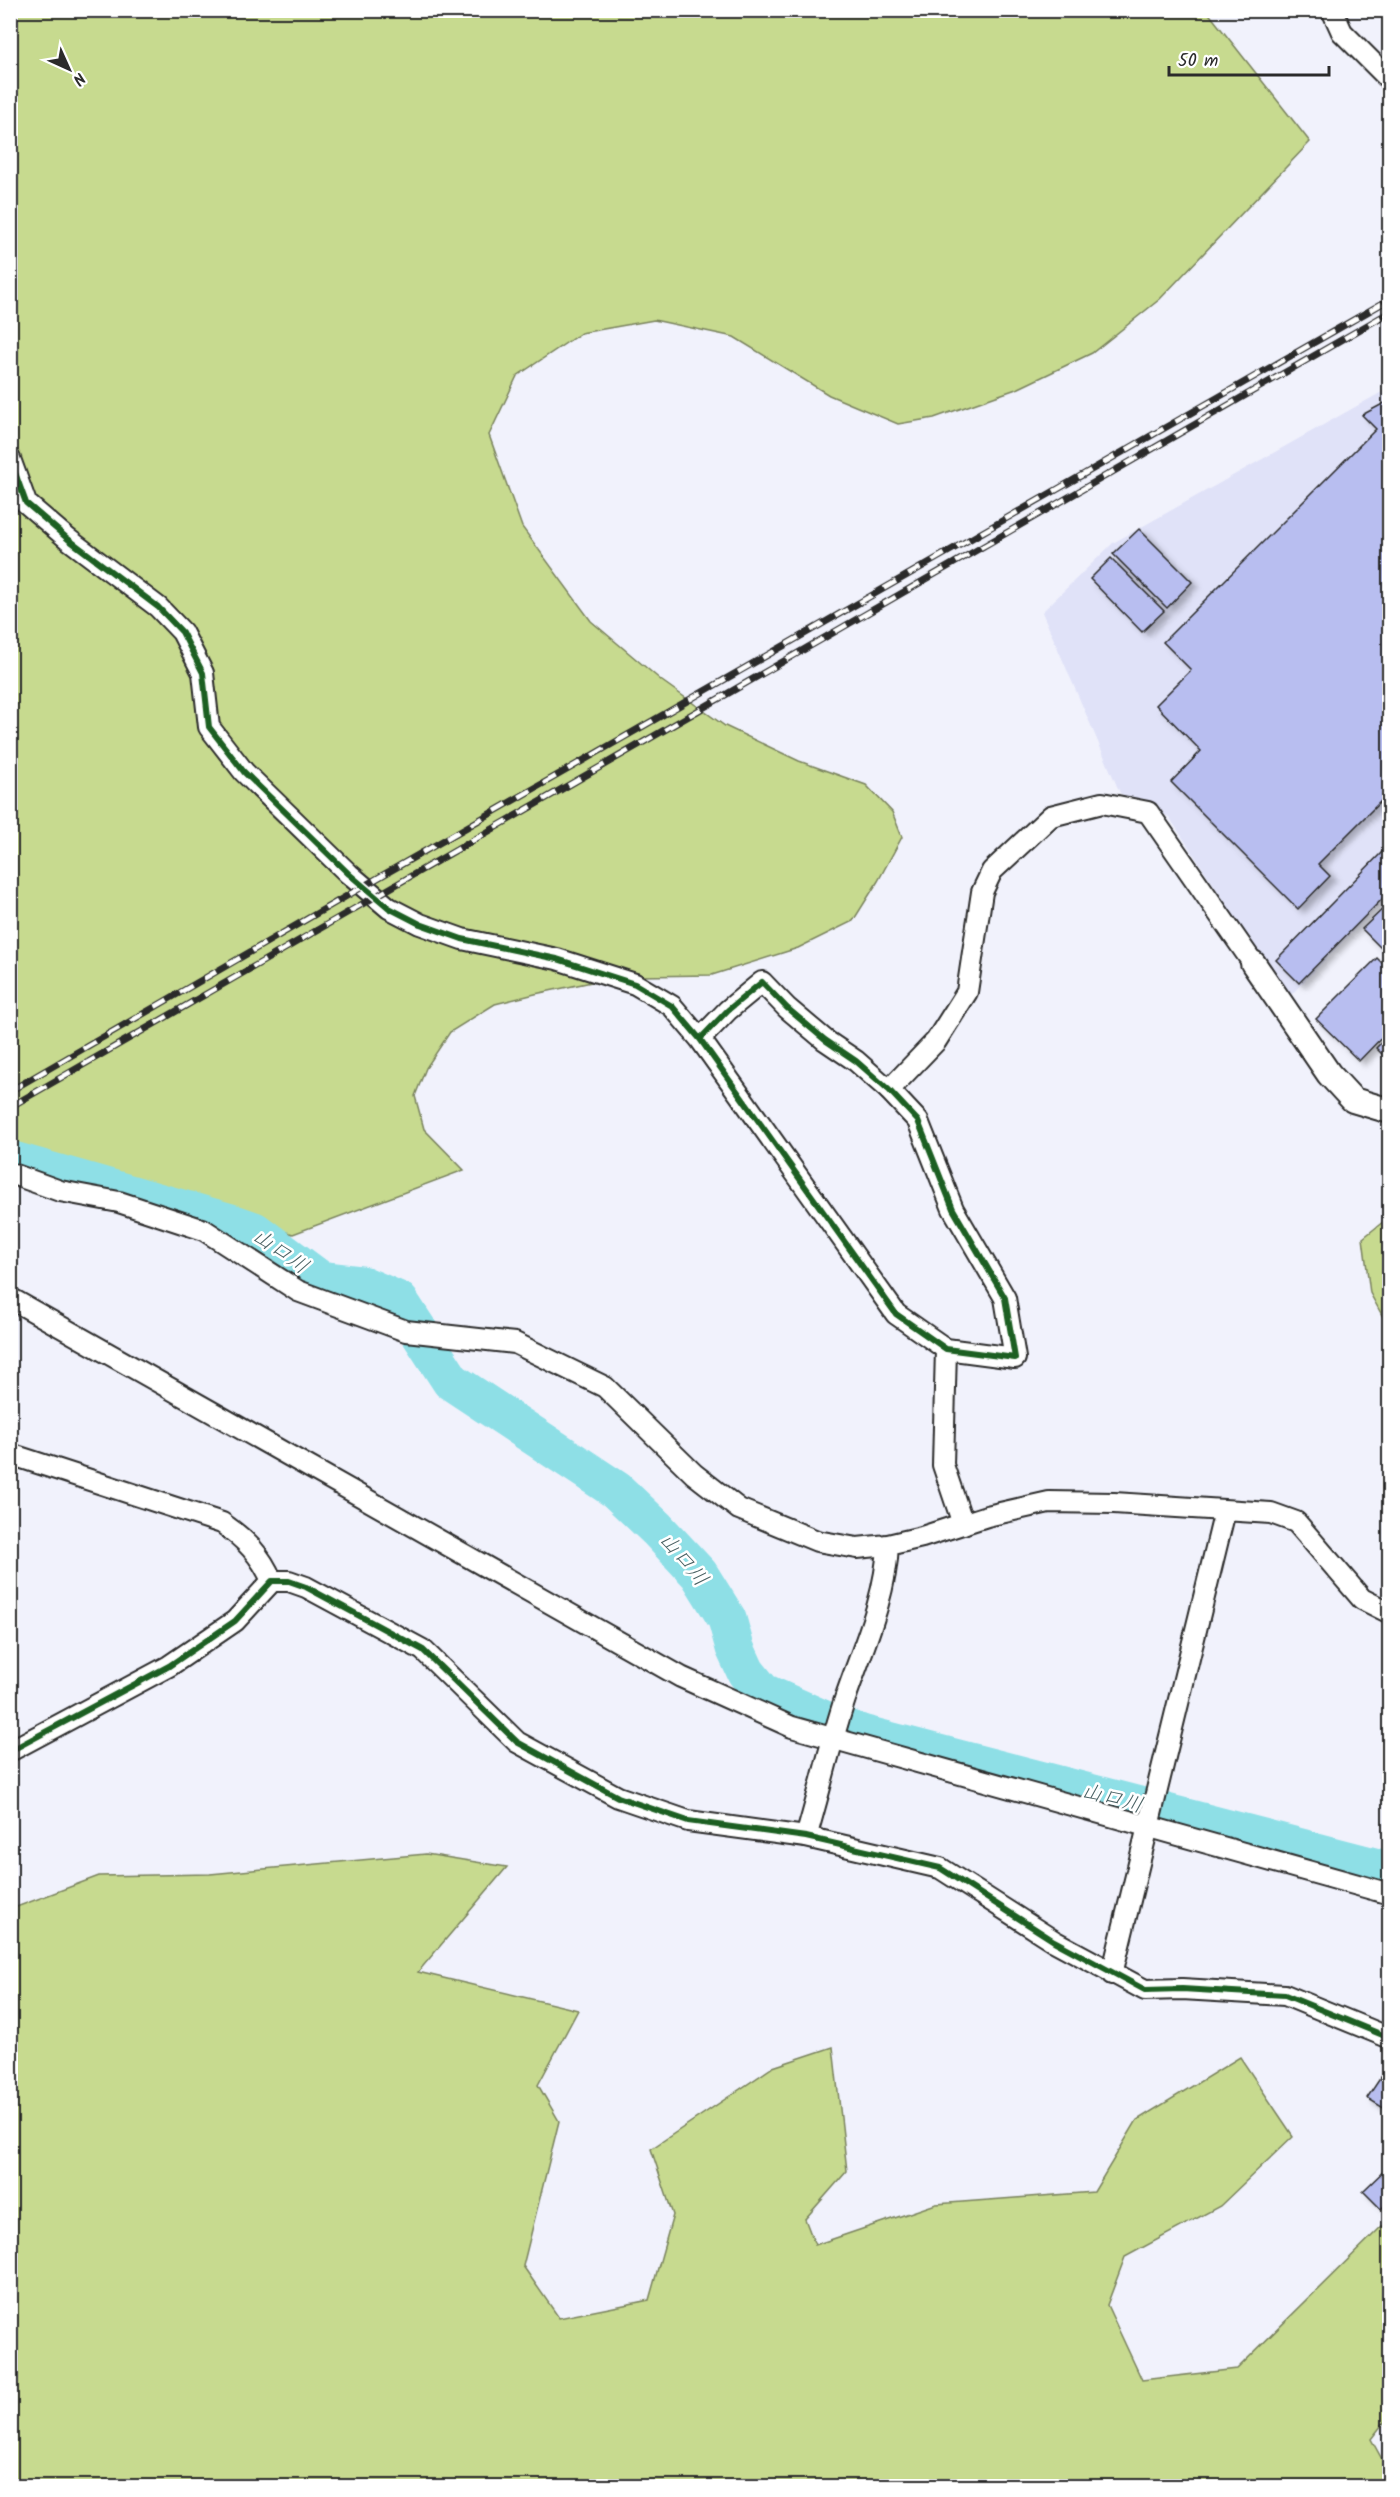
<svg xmlns="http://www.w3.org/2000/svg" width="1400" height="2497" font-family="Kalam,'Klee One',sans-serif">
<style>
.built{fill:#e0e2f8}
.green{fill:#c7da8f;stroke:#79825d;stroke-width:1.5}
.lines{fill:none;stroke-linecap:round;stroke-linejoin:round}
.river{stroke:#8edfe6;stroke-width:39}
.building{fill:#b8bef0;stroke:#2b2b2b;stroke-width:1.5;filter:url(#shadow)}
.minor-casing{stroke:#2b2b2b;stroke-width:24}
.tertiary-casing{stroke:#2b2b2b;stroke-width:28}
.minor{stroke:#fff;stroke-width:20}
.tertiary{stroke:#fff;stroke-width:24}
.rail-casing{stroke:#2b2b2b;stroke-width:7}
.rail{stroke:#fff;stroke-width:4.5;stroke-dasharray:14;stroke-linecap:butt}
.cycleway-casing{stroke:#fff;stroke-width:10}
.cycleway{stroke:#1b5e20;stroke-width:6}
.labels{text-anchor:middle;dominant-baseline:central;stroke-width:5;stroke-linejoin:round;paint-order:stroke}
.water-label{font-size:21px;font-style:italic;fill:#496163;stroke:#fff}
</style>
<defs>
<filter id="shadow"><feDropShadow dx="6" dy="4" stdDeviation="3" flood-color="#0004"/></filter>
</defs>
<rect width="100%" height="100%" fill="#f1f2fc"/>
<filter id="ink" filterUnits="userSpaceOnUse"><feTurbulence type="fractalNoise" baseFrequency=".0167" numOctaves="2"/><feDisplacementMap in="SourceGraphic" scale="12" xChannelSelector="R" yChannelSelector="G"/><feConvolveMatrix kernelMatrix="1 2 1 2 8 2 1 2 1" color-interpolation-filters="sRGB"/></filter>
<g filter="url(#ink)">
<polygon class="built" points="1389,388 1389,894 1288,998 1169,817 1120,793 1042,612 1113,543"/>
<g class="green">
<polygon points="10,11 1207,11 1310,142 1160,299 1092,353 1019,388 934,418 898,424 829,395 734,337 654,320 581,333 517,376 489,435 522,527 591,621 662,681 725,726 799,761 866,785 892,812 902,837 878,881 853,921 798,948 712,975 639,976 601,980 535,994 495,1004 450,1032 426,1068 415,1096 424,1129 464,1170 293,1234 11,1150"/>
<polygon points="1389,1217 1389,1328 1370,1293 1363,1238"/>
<polygon points="426,1854 507,1867 418,1972 578,2010 538,2085 559,2121 523,2266 559,2318 649,2300 673,2215 651,2149 773,2067 833,2047 847,2171 805,2219 815,2245 936,2204 1094,2192 1137,2120 1240,2057 1293,2136 1220,2206 1125,2257 1107,2305 1142,2380 1237,2369 1382,2226 1389,2226 1389,2416 1371,2439 1389,2472 1389,2486 11,2486 11,1909 99,1876 210,1874"/>
</g>
<g class="lines">
<polyline class="river" points="10,1160 231,1223 254,1231 320,1280 362,1285 399,1301 451,1381 616,1490 657,1529 699,1574 727,1619 735,1648 746,1672 762,1692 827,1721 862,1734 1390,1871"/>
</g>
<g class="building">
<polygon points="1390,400 1390,792 1318,864 1330,876 1298,909 1171,782 1201,751 1156,705 1191,670 1163,642 1376,429 1362,415"/>
<polygon points="1139,529 1192,582 1167,608 1113,554"/>
<polygon points="1111,558 1164,611 1142,632 1090,579"/>
<polygon points="1387,847 1390,849 1390,891 1299,983 1276,960"/>
<polygon points="1390,902 1390,957 1362,929"/>
<polygon points="1377,958 1390,971 1390,1029 1359,1061 1316,1019"/>
<polygon points="1390,1034 1390,1062 1376,1048"/>
<polygon points="1387,2068 1390,2069 1390,2112 1367,2098"/>
<polygon points="1390,2165 1390,2200 1381,2209 1363,2191"/>
</g>
<g class="lines">
<defs>
<g id="minor">
<polyline points="1332,10 1342,32 1390,80"/>
<polyline points="10,459 26,503 68,539 158,607 182,632 203,673 209,727 244,772 349,874 389,908 420,924 462,939 557,959 635,984 672,1006 700,1039 896,1314 946,1349 1015,1358 1005,1298 953,1209 918,1121 889,1090 856,1061 825,1040 787,1008 762,982 728,1010 700,1039"/>
<polyline points="889,1090 936,1041 967,992 982,892 992,871 1051,816 1102,803 1148,812 1253,963"/>
<polyline points="10,1173 60,1191 119,1202 204,1230 298,1291 406,1331 515,1343 605,1387 694,1474 739,1509 817,1541 857,1548 888,1545 922,1537 987,1516 1049,1502 1114,1503 1271,1513 1296,1522 1362,1599 1390,1613"/>
<polyline points="10,1298 681,1677 792,1727 1390,1894"/>
<polyline points="946,1349 943,1465 963,1524"/>
<path d="M10 1454 222 1523C245 1539 261 1555 272 1581"/>
<polyline points="10,1751 169,1666 235,1621 272,1581 289,1581 306,1587 423,1650 517,1742 618,1797 688,1821 806,1837 940,1868 1054,1941 1145,1990 1182,1989 1285,1995 1390,2038"/>
<path d="M806 1837C820 1791 830 1744 845 1699 862 1649 886 1598 888 1545"/>
<polyline points="1112,1974 1225,1511"/>
</g>
<polyline id="tertiary" points="1253,963 1329,1074 1353,1100 1390,1111"/>
</defs>
<use href="#minor" class="minor-casing"/>
<use href="#tertiary" class="tertiary-casing"/>
<use href="#minor" class="minor"/>
<use href="#tertiary" class="tertiary"/>
<defs>
<g id="rail">
<polyline points="10,1091 383,875 1390,299"/>
<polyline points="10,1107 1390,312"/>
</g>
</defs>
<use href="#rail" class="rail-casing"/>
<use href="#rail" class="rail"/>
<defs>
<g id="cycleway">
<polyline points="10,459 26,503 68,539 158,607 182,632 203,673 209,727 244,772 349,874 389,908 420,924 462,939 557,959 635,984 672,1006 700,1039 896,1314 946,1349 1015,1358 1005,1298 953,1209 918,1121 889,1090 856,1061 825,1040 787,1008 762,982 728,1010 700,1039"/>
<polyline points="10,1751 169,1666 235,1621 272,1581 289,1581 306,1587 423,1650 517,1742 618,1797 688,1821 806,1837 940,1868 1054,1941 1145,1990 1182,1989 1285,1995 1390,2038"/>
</g>
</defs>
<use href="#cycleway" class="cycleway-casing"/>
<use href="#cycleway" class="cycleway"/>
</g>
</g>
<g class="labels">
<g class="water-label">
<text transform="translate(280 1252) rotate(35)">山口川</text>
<text transform="translate(683 1560) rotate(50)">山口川</text>
<text transform="translate(1112 1799) rotate(15)">山口川</text>
</g>
</g>
<rect width="1400" height="2497" fill="none" stroke="#fff" stroke-width="36"/>
<rect x="18" y="18" width="1364" height="2461" fill="none" stroke="#2b2b2b" stroke-width="2" filter="url(#ink)"/>
<g transform="translate(69 69) rotate(135)" stroke="#ffffff" stroke-width="4.5" paint-order="stroke">
<path d="M0-4.5L10 22L0 15L-10 22Z" fill="#2b2b2b"/>
<text y="-9" font-size="16" font-weight="bold" text-anchor="middle" fill="#2b2b2b">N</text>
</g>
<path d="M1169 66v9h160v-9" fill="none" stroke="#2b2b2b" stroke-width="3"/>
<text x="1178" y="66" font-size="18" fill="#2b2b2b" stroke="#ffffff" stroke-width="4.5" paint-order="stroke">50 m</text>
</svg>
